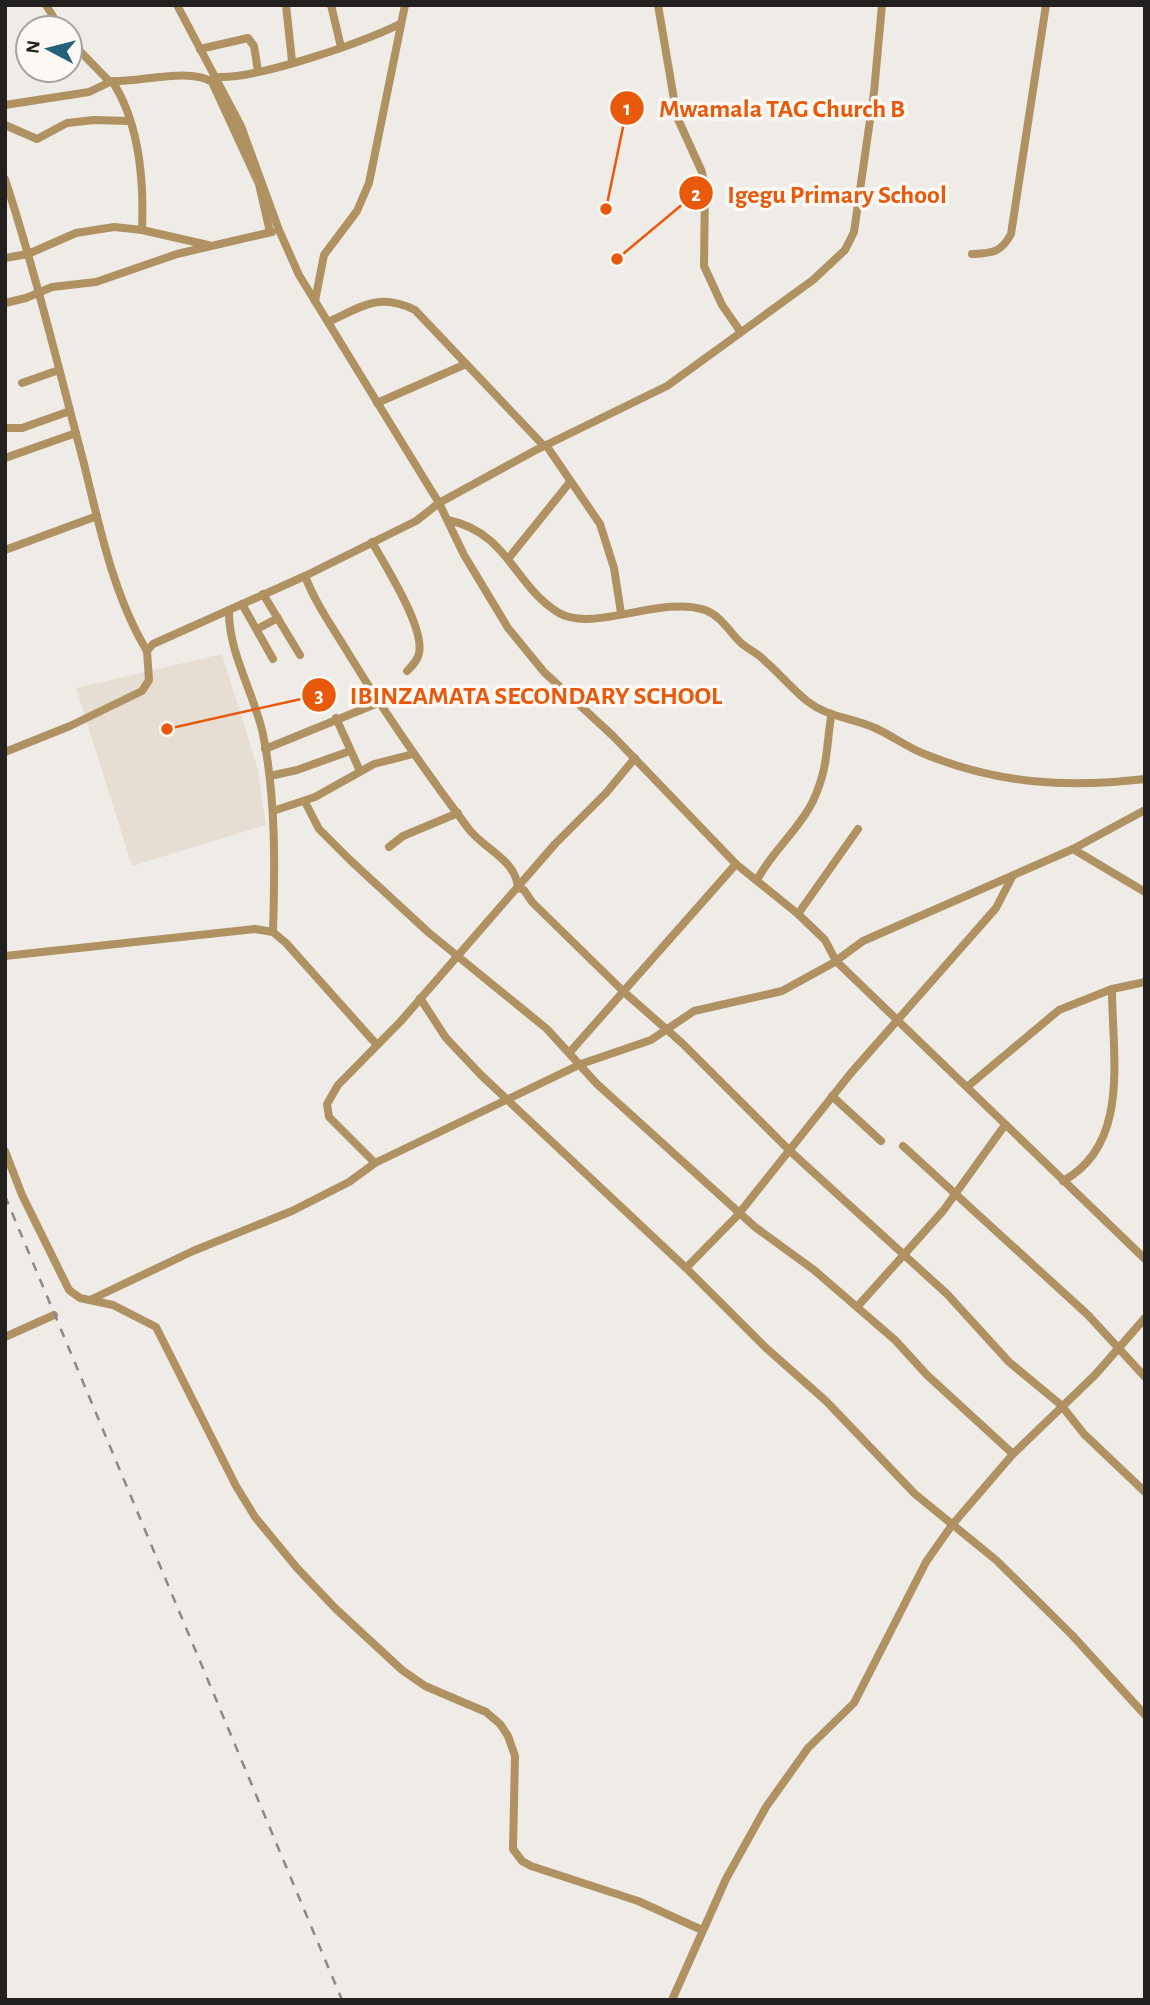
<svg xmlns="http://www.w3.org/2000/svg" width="1150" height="2005" font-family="'Alegreya Sans',sans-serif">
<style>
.built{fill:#e6ded3}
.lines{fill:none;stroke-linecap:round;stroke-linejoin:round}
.street{stroke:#b09162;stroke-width:8}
.rail{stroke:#8b8885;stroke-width:2.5;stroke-dasharray:9 9;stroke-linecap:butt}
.leader{fill:none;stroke:#e8590c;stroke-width:2.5}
.callout-dot{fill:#e8590c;stroke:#fcf9f4;stroke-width:2.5}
.mark-label{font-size:21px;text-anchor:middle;font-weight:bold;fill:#fff}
.callout-label{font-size:26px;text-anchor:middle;font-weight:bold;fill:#e8590c;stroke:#fcf9f4;stroke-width:7;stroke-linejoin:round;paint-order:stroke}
</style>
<rect width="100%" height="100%" fill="#efece7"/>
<polygon class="built" points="222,654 258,770 266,825 132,866 76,688"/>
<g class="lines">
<g class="street">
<polyline points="46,5 60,28"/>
<polyline points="177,5 241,126 279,230 299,275 439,503 464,555 508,628 544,672 613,736 736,864 798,914 825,940 836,961 1145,1259"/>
<polyline points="286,5 292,61"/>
<polyline points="331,5 341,47"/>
<polyline points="658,5 677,117 702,172 705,188 704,266 722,305 740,331"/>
<path d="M70 41 109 81C138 83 189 67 212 82L259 184 270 232"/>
<polyline points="200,49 248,38 254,46 258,71"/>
<path d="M217 77C258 79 361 43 400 24"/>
<path d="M5 105 89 92 112 81C139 122 144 181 142 230"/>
<polyline points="5,125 37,139 67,123 94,120 130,121"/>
<path d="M5 179C35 271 58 366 83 460 99 524 113 595 147 651"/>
<path d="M972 254C992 253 1001 253 1011 234L1046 5"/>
<polyline points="5,258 28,254 76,233 114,227 142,230 208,245"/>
<polyline points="315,301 324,255 357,211 369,183 405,5"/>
<polyline points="5,303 26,298 52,287 96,282 177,254 272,232"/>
<path d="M328 322C362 307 378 292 415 310L544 446"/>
<polyline points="22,383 59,370"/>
<polyline points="377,403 466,364"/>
<polyline points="5,428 22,428 70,411"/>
<polyline points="546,445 600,524 614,568 621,613"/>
<polyline points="5,458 76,433"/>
<path d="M448 520C509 533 514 586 559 613 593 633 662 595 705 610 721 616 728 630 740 642 747 649 758 653 765 661 780 674 792 689 807 701 829 718 851 717 875 728 893 736 908 748 927 755 999 784 1068 788 1145 779"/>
<path d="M372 542C385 565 425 628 419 653 418 660 412 666 407 671"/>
<polyline points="5,550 97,516"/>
<polyline points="508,559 570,482"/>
<path d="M305 576C316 605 334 629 350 656 386 715 426 772 468 828 482 848 516 859 518 888L524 890 532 902 624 992 682 1043 790 1151 947 1294 1009 1362 1061 1405 1084 1434 1145 1492"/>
<polyline points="263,594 300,655"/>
<polyline points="242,604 273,659"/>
<path d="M229 610C228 652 254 693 263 734 276 799 275 866 273 932"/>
<polyline points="257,629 278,618"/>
<polyline points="336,718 360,771"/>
<polyline points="265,749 378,703"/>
<polyline points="5,752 70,726 142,691 149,680 147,651 153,644 305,576 416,521 439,503 534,451 667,386 813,280 845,250 854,232 874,92 882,5"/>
<polyline points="270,776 297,770 350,751"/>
<polyline points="305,802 319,829 350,860 428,932 547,1029 597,1084 755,1227 814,1270 895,1340 927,1375 1013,1454"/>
<polyline points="273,811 315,797 374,764 413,754"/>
<polyline points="389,847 403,836 458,813"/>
<polyline points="1073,849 1145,892"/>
<path d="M757 880C772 851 799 830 813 801 828 769 826 749 831 717"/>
<polyline points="798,914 858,829"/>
<polyline points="5,956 255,929 273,932 286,943 377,1045"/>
<polyline points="420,998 446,1038 481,1075 686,1268 765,1347 826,1401 915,1494 996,1560 1072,1635 1145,1715"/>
<polyline points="570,1052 736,864"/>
<polyline points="967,1087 1059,1010 1112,989 1145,982"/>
<polyline points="832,1096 881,1141"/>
<polyline points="903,1146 1088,1315 1145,1377"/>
<polyline points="5,1151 22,1195 69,1290 80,1298 113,1305 156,1327 236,1486 255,1517 297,1568 336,1609 402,1670 425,1686 486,1712 500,1724 508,1736 515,1756 513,1849 522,1861 531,1866 638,1901 702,1930"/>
<polyline points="375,1163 329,1117 327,1104 338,1085 401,1021 555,844 606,793 635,758"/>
<path d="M1063 1181C1131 1144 1112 1055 1112 989"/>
<polyline points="686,1268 737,1216 851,1073 996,908 1012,877"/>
<polyline points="90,1300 193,1251 292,1211 349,1182 375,1163 581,1064 651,1040 694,1011 782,991 833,963 863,941 1073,849 1145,810"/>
<polyline points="857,1307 943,1211 1005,1125"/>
<polyline points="5,1337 54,1315"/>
<polyline points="672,2000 726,1879 766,1807 808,1748 854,1703 926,1562 952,1525 1013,1454 1095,1375 1145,1318"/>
</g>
<polyline class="rail" points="5,1196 342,2000"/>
</g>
<path class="leader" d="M606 209L627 108M617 259L696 193M167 729L319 695"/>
<g class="callout-dot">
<circle cx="606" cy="209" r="7"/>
<circle cx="617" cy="259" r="7"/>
<circle cx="167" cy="729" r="7"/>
<circle cx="627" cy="108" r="18"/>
<circle cx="696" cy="193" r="18"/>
<circle cx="319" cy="695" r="18"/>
</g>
<g class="mark-label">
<text x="627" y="115">1</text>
<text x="696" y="201">2</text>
<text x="319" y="702">3</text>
</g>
<g class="callout-label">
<text x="782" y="117">Mwamala TAG Church B</text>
<text x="837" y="203">Igegu Primary School</text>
<text x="536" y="704">IBINZAMATA SECONDARY SCHOOL</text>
</g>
<rect width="1150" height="2005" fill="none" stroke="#232120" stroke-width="14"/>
<g transform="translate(49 49) rotate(277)"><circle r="33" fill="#fcf9f4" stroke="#a5a39f" stroke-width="2"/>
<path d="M0-5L12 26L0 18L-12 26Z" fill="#246077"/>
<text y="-10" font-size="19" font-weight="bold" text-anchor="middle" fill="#232120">N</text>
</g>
</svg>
